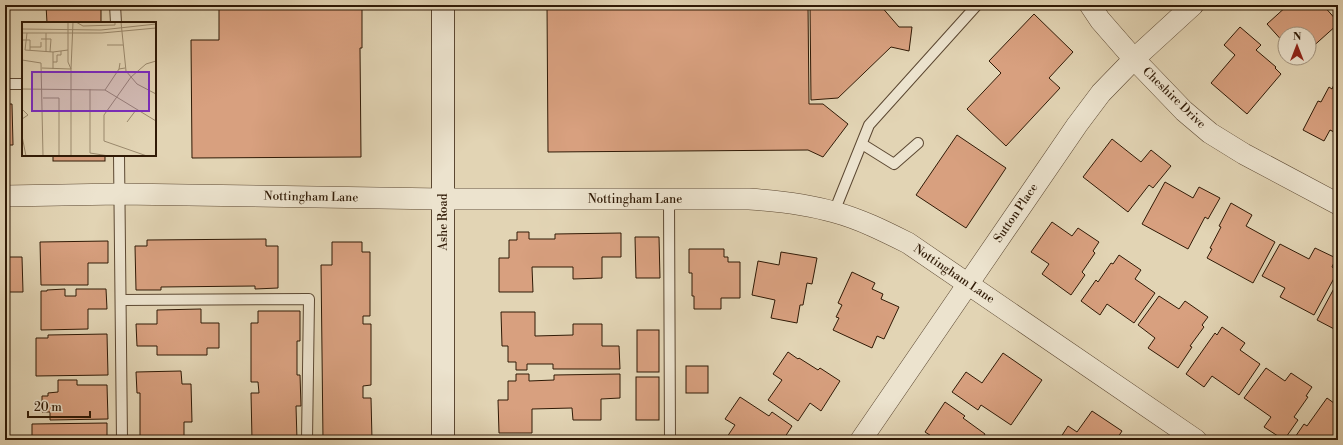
<svg xmlns="http://www.w3.org/2000/svg" width="1343" height="445" font-family="'Libre Bodoni',serif">
<style>
.building{fill:#d8a07f;stroke:#301a06}
.lines{fill:none;stroke-linecap:round;stroke-linejoin:round}
.service-casing{stroke:#5c4832;stroke-width:12}
.minor-casing{stroke:#5c4832;stroke-width:22}
.tertiary-casing{stroke:#5c4832;stroke-width:24}
.service{stroke:#ece3ce;stroke-width:10}
.minor{stroke:#ece3ce;stroke-width:21}
.tertiary{stroke:#ece3ce;stroke-width:22}
.labels{text-anchor:middle;dominant-baseline:central;stroke-width:3;stroke-linejoin:round;paint-order:stroke}
.street-label{font-size:12px;fill:#301a06;stroke:#ece3ce}
.inset-road{fill:none;stroke:#9b8a6e;stroke-width:1}
.view{fill:#7b2cbf;fill-opacity:0.15;stroke:#7b2cbf;stroke-width:2}
.inset-edge{fill:none;stroke:#301a06;stroke-width:2}
</style>
<rect width="100%" height="100%" fill="#e2d4b4"/>
<filter id="stains"><feTurbulence type="fractalNoise" baseFrequency=".005" numOctaves="4"/><feColorMatrix values="0 0 0 0 .2 0 0 0 0 .09 0 0 0 0 .02 0 0 0 .5 -.17"/></filter>
<radialGradient id="worn" r=".72"><stop offset=".6" stop-color="#630" stop-opacity="0"/><stop offset="1" stop-color="#630" stop-opacity=".3"/></radialGradient>
<g class="building">
<polygon points="46,5 101,5 101,23 47,23"/>
<polygon points="219,5 362,5 362,48 360,48 361,157 192,158 191,40 219,40"/>
<polygon points="547,5 808,5 809,104 823,104 848,124 823,157 808,150 548,152"/>
<polygon points="810,5 880,5 899,27 912,27 909,51 891,47 838,98 811,100"/>
<polygon points="1288,5 1323,5 1338,22 1338,24 1309,50 1309,34 1285,34 1285,44 1267,24"/>
<polygon points="1034,14 1073,52 1049,78 1060,88 1006,146 967,109 1001,73 989,61"/>
<polygon points="1240,27 1261,45 1256,50 1276,67 1275,68 1281,74 1247,114 1211,83 1235,55 1224,45"/>
<polygon points="1336,80 1338,81 1338,134 1330,130 1324,141 1303,130 1318,101 1321,102 1329,87 1332,89"/>
<polygon points="5,104 12,104 13,145 5,145"/>
<polygon points="957,135 1006,168 966,228 916,195"/>
<polygon points="1112,139 1141,162 1151,150 1171,166 1153,188 1149,185 1128,212 1083,177"/>
<rect x="53" y="155" width="52" height="6"/>
<polygon points="1165,182 1193,198 1199,187 1220,198 1208,219 1205,217 1188,249 1142,224"/>
<polygon points="1231,203 1252,215 1246,226 1275,242 1253,283 1207,258 1212,249 1210,248 1221,227 1219,226"/>
<polygon points="1052,222 1072,236 1078,228 1099,242 1093,251 1095,253 1082,272 1085,275 1071,295 1042,274 1049,264 1031,252"/>
<polygon points="517,232 529,232 529,239 555,239 555,234 621,233 621,257 602,257 602,278 573,279 573,267 532,267 533,292 499,292 499,258 509,258 509,240 517,240"/>
<polygon points="635,237 659,237 660,278 636,278"/>
<polygon points="266,239 266,246 278,246 278,288 255,289 255,286 161,287 161,290 136,290 135,246 147,246 147,240"/>
<polygon points="108,241 108,263 88,263 88,285 41,285 40,242"/>
<polygon points="332,242 362,242 362,252 370,252 370,316 363,316 363,324 371,324 371,385 363,386 363,398 371,398 372,440 323,440 321,265 332,265"/>
<polygon points="5,243 6,243 7,257 22,257 23,292 9,292 9,306 5,306"/>
<polygon points="1280,244 1309,259 1315,248 1336,258 1332,267 1338,271 1314,315 1280,297 1285,288 1262,276"/>
<polygon points="689,249 724,249 724,257 728,257 728,262 740,262 740,298 721,298 721,309 694,309 694,296 692,296 692,273 689,273"/>
<polygon points="781,252 817,258 812,284 807,283 803,305 800,305 797,323 771,318 775,300 752,295 758,261 779,265"/>
<polygon points="1119,255 1141,270 1135,279 1155,293 1134,323 1107,304 1100,315 1081,301 1096,280 1098,282 1111,263 1113,264"/>
<polygon points="852,272 875,283 872,289 883,294 881,299 899,307 884,339 877,336 872,348 833,330 839,318 836,317 842,305 838,303"/>
<polygon points="1338,281 1338,331 1317,320"/>
<polygon points="65,289 65,296 76,296 76,289 106,289 107,309 88,309 88,329 41,330 41,291 47,291 47,290"/>
<polygon points="1159,296 1179,309 1185,301 1208,317 1202,325 1204,327 1190,346 1192,347 1178,368 1148,348 1155,338 1138,325"/>
<polygon points="201,309 201,323 219,323 219,348 207,348 207,355 157,355 157,346 137,346 136,324 157,324 157,310"/>
<polygon points="258,311 300,311 300,341 297,341 297,375 300,375 301,406 296,406 297,440 252,440 251,393 259,393 258,382 251,382 251,323 258,323"/>
<polygon points="501,312 535,312 535,336 573,335 573,324 602,324 602,346 619,346 620,369 553,369 553,364 527,364 527,370 516,370 516,362 508,362 508,346 502,346"/>
<polygon points="1222,327 1245,343 1240,350 1260,364 1239,395 1212,376 1204,387 1186,374 1215,333 1217,335"/>
<rect x="637" y="330" width="22" height="42"/>
<polygon points="107,334 108,375 36,376 36,338 48,338 48,335"/>
<polygon points="788,352 798,359 799,358 818,370 820,368 840,381 821,411 810,403 798,421 768,400 782,380 773,374"/>
<polygon points="1003,353 1042,380 1011,425 981,405 978,410 952,392 966,372 982,383"/>
<rect x="686" y="366" width="22" height="27"/>
<polygon points="1266,368 1285,381 1291,373 1312,387 1306,396 1308,397 1294,417 1298,420 1284,440 1264,427 1271,417 1244,398"/>
<polygon points="181,371 182,384 191,384 192,422 184,422 184,440 140,440 140,393 137,393 136,372"/>
<polygon points="516,374 529,374 529,381 554,380 554,375 620,374 620,398 601,399 601,420 573,420 572,408 532,409 532,433 499,433 498,400 508,400 508,381 516,381"/>
<rect x="636" y="377" width="23" height="43"/>
<polygon points="58,380 77,380 77,385 107,385 108,419 50,420 50,412 42,412 42,396 48,396 48,393 58,392"/>
<polygon points="740,397 769,416 772,412 792,426 783,440 725,440 735,425 725,419"/>
<polygon points="1327,398 1338,406 1338,440 1293,440 1304,424 1307,426"/>
<polygon points="945,402 965,416 963,418 985,434 984,436 990,440 935,440 936,439 925,432"/>
<polygon points="1092,411 1122,431 1116,440 1059,440 1068,426 1077,432"/>
<polygon points="107,423 107,440 32,440 32,424"/>
</g>
<g class="lines">
<defs>
<g id="service">
<polyline points="115,5 116,23"/>
<polyline points="5,84 21,84"/>
<polyline points="862,144 894,164 918,143"/>
<polyline points="119,155 122,440"/>
<polyline points="669,199 670,440"/>
<polyline points="834,212 869,125 977,5"/>
<polyline points="121,300 309,299 307,440"/>
</g>
<g id="minor">
<polyline points="1090,5 1100,20 1134,59 1184,111 1210,133 1244,154 1338,204"/>
<path d="M5 196 120 194 442 199H749C778 201 806 204 834 212 860 219 884 231 908 243L1196 440"/>
<polyline points="861,440 1077,125 1101,93 1134,59 1193,5"/>
</g>
<polyline id="tertiary" points="443,440 443,5"/>
</defs>
<use href="#service" class="service-casing"/>
<use href="#minor" class="minor-casing"/>
<use href="#tertiary" class="tertiary-casing"/>
<use href="#service" class="service"/>
<use href="#minor" class="minor"/>
<use href="#tertiary" class="tertiary"/>
</g>
<g class="labels">
<g class="street-label">
<text transform="translate(1174 98) rotate(44)">Cheshire Drive</text>
<text transform="translate(311 197) rotate(1)">Nottingham Lane</text>
<text x="635" y="199">Nottingham Lane</text>
<text transform="translate(1016 213) rotate(-56)">Sutton Place</text>
<text transform="translate(443 222) rotate(-90)">Ashe Road</text>
<text transform="translate(954 274) rotate(34)">Nottingham Lane</text>
</g>
</g>
<g transform="translate(22 22)">
<rect width="134" height="134" fill="#e2d4b4"/>
<path class="inset-road" d="M46 0V40L49 47 51 0M54 0 61 4 93 3V0M99 0 104 49 115 62 134 72M0 7 79 8 134 2M0 11H80L134 6M5 11 3 28 31 30 46 28M24 11V30M19 17H29L28 30M0 21V18H8V28M85 23H101M8 25H19V20M0 38 19 41 21 134M31 40H35V33H39V29M98 41 97 47 103 46M20 46 49 47V134M31 47V30M0 67 83 68 134 99M68 67V131L87 134M83 68 97 47M21 76H37V134M0 87 6 93 0 97M105 100 114 88M0 114 4 134M125 134 82 119V93L109 55 124 42 134 39"/>
<path class="view" d="M10 50H127V89H10Z"/>
<rect width="134" height="134" class="inset-edge"/>
</g>
<rect width="1343" height="445" fill="none" stroke="#e2d4b4" stroke-width="20"/>
<rect x="6" y="6" width="1331" height="433" fill="none" stroke="#301a06" stroke-width="2"/>
<rect x="10" y="10" width="1323" height="425" fill="none" stroke="#301a06"/>
<g transform="translate(1297 46)"><circle r="19" fill="#ece3ce" stroke="#a1937e"/>
<path d="M0-3L7 15L0 10L-7 15Z" fill="#8f2418"/>
<text y="-6" font-size="11" font-weight="bold" text-anchor="middle" fill="#301a06">N</text>
</g>
<path d="M28 411v6h62v-6" fill="none" stroke="#301a06" stroke-width="2"/>
<text x="34" y="411" font-size="12" fill="#301a06" stroke="#ece3ce" stroke-width="3" paint-order="stroke">20 m</text>
<rect width="100%" height="100%" filter="url(#stains)"/>
<rect width="100%" height="100%" fill="url(#worn)"/>
</svg>
